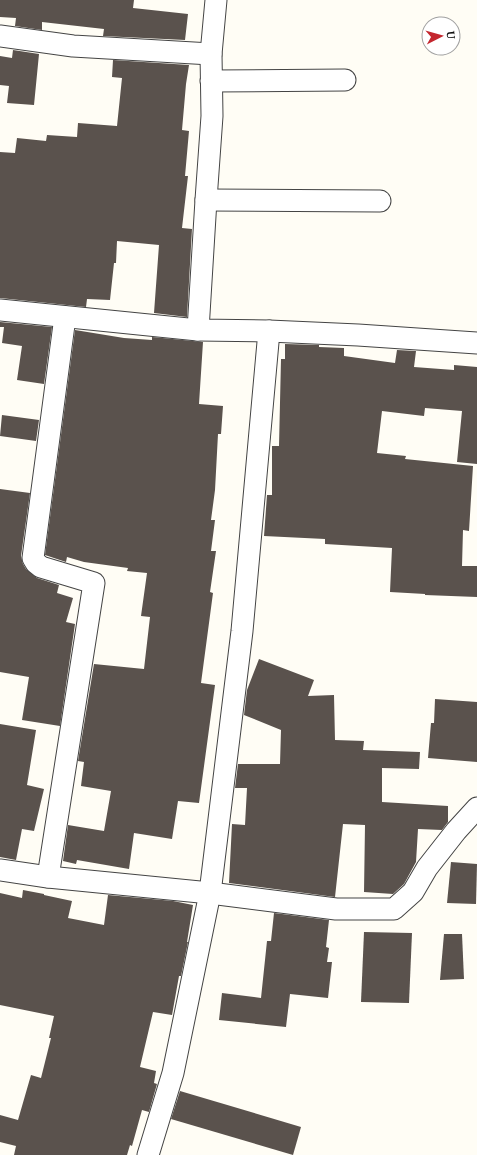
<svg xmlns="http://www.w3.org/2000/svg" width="477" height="1155" font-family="'PT Serif',serif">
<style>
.building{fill:#5a524d}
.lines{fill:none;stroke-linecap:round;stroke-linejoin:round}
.minor-casing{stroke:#444;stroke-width:23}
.minor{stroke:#fff;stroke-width:21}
</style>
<rect width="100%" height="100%" fill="#fffdf5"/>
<g class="building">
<polygon points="0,0 134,0 133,8 188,14 185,40 103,36 104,29 42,22 42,30 15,26 16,18 0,17"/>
<polygon points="13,50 39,54 34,105 7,103 9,86 0,85 0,56 12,58"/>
<polygon points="113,60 189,65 186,84 182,130 189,131 185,176 188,176 182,228 192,229 187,317 154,313 159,245 117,241 116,263 114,263 110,300 87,299 86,307 0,298 0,152 15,153 17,138 46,141 47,135 77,137 78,123 117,126 122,78 112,77"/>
<polygon points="0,322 52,327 44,384 17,380 22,346 2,343 4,327 0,327"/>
<polygon points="75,330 124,338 152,340 152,337 203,342 199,404 223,406 221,434 218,434 215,490 211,520 215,520 211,551 216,551 210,592 213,593 201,683 215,685 199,803 178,801 172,839 134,833 129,869 77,860 76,864 63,861 68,825 104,831 111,791 81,786 84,762 78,761 94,664 144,669 150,617 141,616 147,573 127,571 128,568 84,562 67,557 66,562 45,555"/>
<polygon points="285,344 319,345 319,347 344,348 344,356 395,363 397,350 416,351 414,367 454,370 454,365 477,367 477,464 457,462 462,411 425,408 424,416 382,411 377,453 406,456 405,459 473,466 469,531 463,530 462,566 477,566 477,597 425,595 425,594 390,592 392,548 325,544 325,539 264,536 267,495 272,495 272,446 279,446 281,359 285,359"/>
<polygon points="2,415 39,420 36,441 0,436"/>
<polygon points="0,489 30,493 21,556 23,564 26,569 37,578 59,585 57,593 73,598 66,622 75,624 60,726 22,720 29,677 0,672"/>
<polygon points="259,659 314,680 308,696 334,695 335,740 364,741 363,750 420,752 419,769 382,768 382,802 448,806 448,822 442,830 418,829 416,862 404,884 393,894 364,892 365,825 343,824 335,897 229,883 232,824 245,825 247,788 235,788 238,764 280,764 281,730 244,715 247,690"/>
<polygon points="435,699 477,702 477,762 428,758 431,723 434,723"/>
<polygon points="0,724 36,730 27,785 44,789 34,831 22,829 16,860 0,857"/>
<polygon points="451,862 477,864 476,904 447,903"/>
<polygon points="23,890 44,894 44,895 72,901 68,918 104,925 108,895 173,901 193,905 187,942 188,942 181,976 179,976 172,1015 153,1012 140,1067 156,1071 154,1083 157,1084 149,1112 142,1110 132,1146 130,1145 127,1155 14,1155 16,1146 0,1142 0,1115 18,1120 31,1075 41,1078 51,1038 49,1038 54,1016 0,1005 0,893 22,898"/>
<polygon points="274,913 329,920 326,947 329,948 327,962 332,962 328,998 290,994 286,1027 219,1020 222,993 261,998 267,941 271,941"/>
<polygon points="364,932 412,933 409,1003 361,1002"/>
<polygon points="444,934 462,934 464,979 440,980"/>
<polygon points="180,1091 301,1127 293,1155 171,1119"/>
</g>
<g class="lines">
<defs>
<g id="minor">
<polyline points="0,36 73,46 211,54"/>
<polyline points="211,81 345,80"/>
<polyline points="206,200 380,201"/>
<polyline points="0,310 198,330 269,331 358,335 477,343"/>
<polyline points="198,330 206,200 212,116 211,54 216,0"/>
<polyline points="0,870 48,877 210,893 336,909 394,909 413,892 427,868 456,831 477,808"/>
<polyline points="48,877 94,583 41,567 36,563 33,558 65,317"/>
<polyline points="148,1155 173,1073 210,893 242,631 269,331"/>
</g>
</defs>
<use href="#minor" class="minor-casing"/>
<use href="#minor" class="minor"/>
</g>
<g transform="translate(441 36) rotate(84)"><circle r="19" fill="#ffffff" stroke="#a0a0a0"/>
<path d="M0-3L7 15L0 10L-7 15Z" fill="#c4262e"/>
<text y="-6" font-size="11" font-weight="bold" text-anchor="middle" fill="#111111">U</text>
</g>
</svg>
